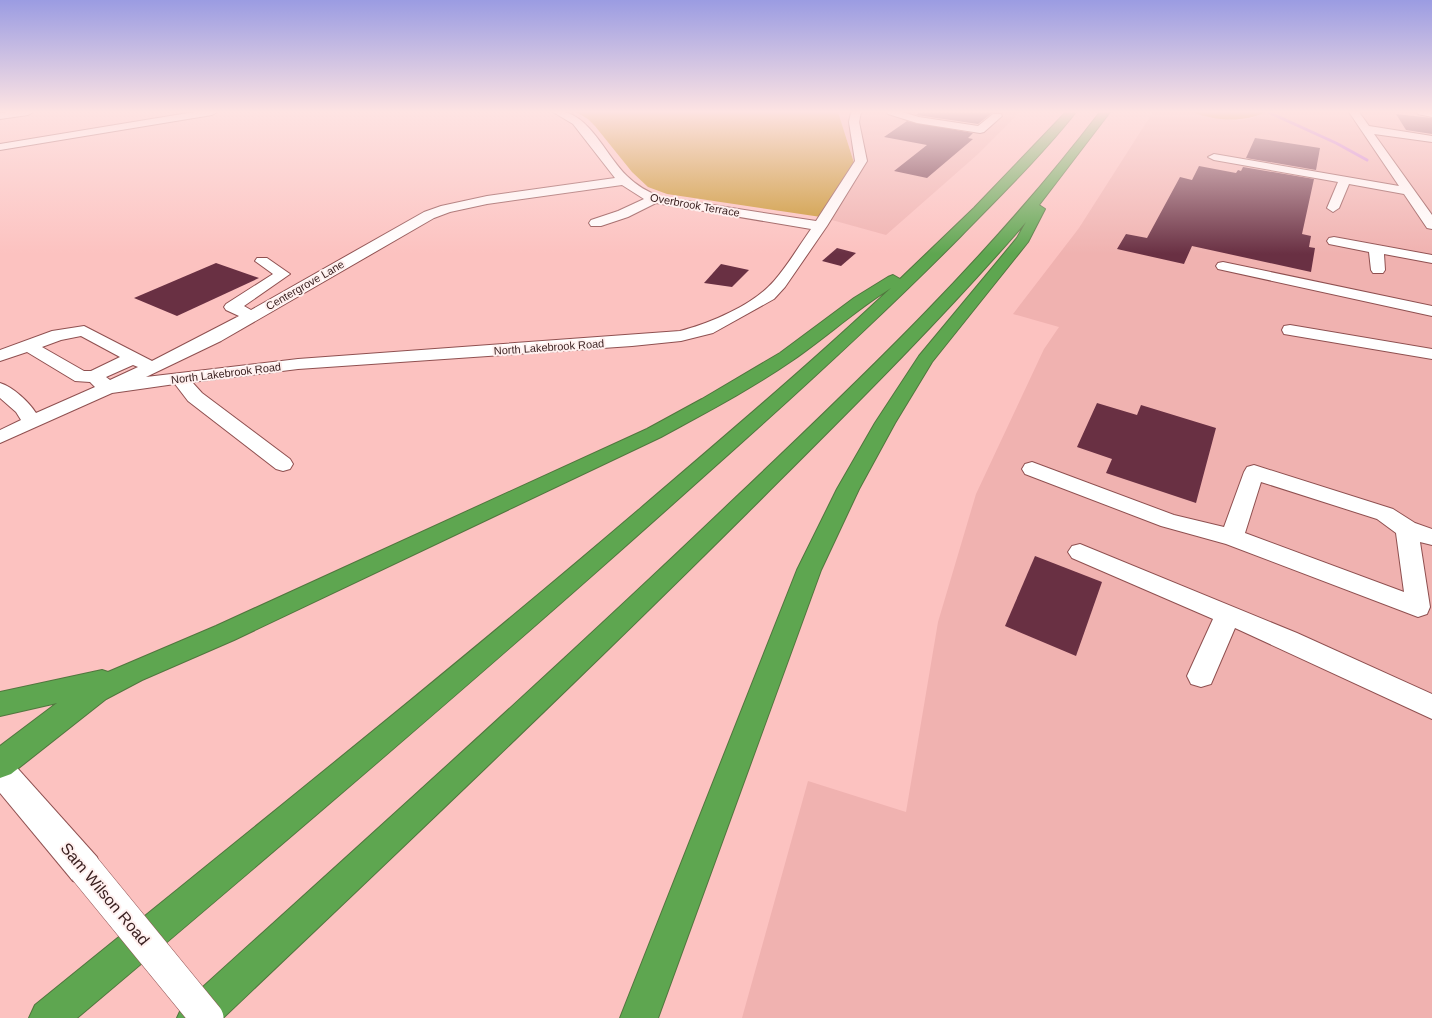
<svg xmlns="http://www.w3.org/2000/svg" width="1432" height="1018" font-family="Helvetica,sans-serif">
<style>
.built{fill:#f0b2b0}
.forest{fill:#c7932b}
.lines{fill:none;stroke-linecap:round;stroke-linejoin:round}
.stream{stroke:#c877d9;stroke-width:3}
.building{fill:#693043}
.minor-casing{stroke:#8f5050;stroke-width:2}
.highway-casing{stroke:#51763e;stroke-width:2}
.minor{fill:#fff;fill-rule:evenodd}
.highway{fill:#5ea650;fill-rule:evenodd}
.minor-bridge-casing{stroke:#8f5050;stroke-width:34;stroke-linecap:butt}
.minor-bridge{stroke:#fff;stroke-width:33}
.labels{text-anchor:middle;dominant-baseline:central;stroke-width:4;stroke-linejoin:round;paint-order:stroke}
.far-street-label{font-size:11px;fill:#381e1e;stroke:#fff0ef}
.near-street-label{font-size:16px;fill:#381e1e;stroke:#fff0ef}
</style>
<rect width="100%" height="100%" fill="#fcc2c0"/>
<g class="built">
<polygon points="838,112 1020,112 977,155 886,235 821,217 855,166"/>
<polygon points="1153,112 1192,112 1201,115 1237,121 1253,118 1266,112 1432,112 1432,1018 742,1018 808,781 906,812 938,622 976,494 1044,349 1059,327 1013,314 1079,228"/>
</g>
<g class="forest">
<polygon points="576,112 838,112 855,166 821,217 667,194 648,187 632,172 595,126 588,119"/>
<path d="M1192 112H1266C1241 123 1217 121 1192 112Z"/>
</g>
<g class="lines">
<polyline class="stream" points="1268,112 1336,143 1367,160"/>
</g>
<g class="building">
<polygon points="920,112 998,112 992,113 978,124 916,115"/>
<polygon points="1396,114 1432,118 1432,134 1406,130"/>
<polygon points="907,121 973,133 968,138 973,139 927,178 894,171 927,145 884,137"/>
<polygon points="1255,138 1320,148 1316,170 1246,158"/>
<polygon points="1199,166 1236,173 1238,170 1241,171 1243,167 1314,179 1302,234 1311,236 1309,247 1315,248 1311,272 1192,246 1184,264 1117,249 1126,234 1147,238 1180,177 1192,180"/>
<polygon points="837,248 856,253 841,266 822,261"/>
<polygon points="216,263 259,278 177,316 134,298"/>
<polygon points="721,264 749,270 732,287 704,283"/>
<polygon points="1097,403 1137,415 1141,405 1216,428 1196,503 1106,473 1112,459 1077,447"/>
<polygon points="1035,556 1102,582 1076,656 1005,626"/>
</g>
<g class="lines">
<defs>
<g id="minor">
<polygon points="7,112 33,112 28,115 0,119 0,113"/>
<polygon points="194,112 217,112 212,115 0,150 0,144"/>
<path d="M553 112C558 112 564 111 568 113 593 122 608 158 627 176 637 186 648 192 661 197L816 221 855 161 849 122 851 112H861L859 122 867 161 827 226 785 287 774 299 713 333 681 341 632 346 298 369 192 382 202 393 290 459 293 464 290 469 283 471 276 469 188 401 175 384 112 393 0 443V430L21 420 16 412 0 398V383C13 387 29 402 36 413L95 387 90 382 75 381 27 352 0 361V350L52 331 84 326 152 361 239 316 226 310 224 307 226 304 273 274 255 261 257 258H267L290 274 244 306 251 310 424 212 441 206 487 196 615 178 573 124ZM622 185 644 199 618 211 591 220 589 223 591 226H601L628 217 656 203 811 229C799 246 788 265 774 281 753 305 711 323 680 331L298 359 146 377 221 341 434 218 450 212 487 204ZM81 336 120 357 91 371H84L42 347 61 340ZM133 365 138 367 110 380 106 377Z"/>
<polygon points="887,112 902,112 919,117 978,126 993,114 1001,114 1002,116 984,132 980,133 917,123 888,114"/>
<polygon points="1349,112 1359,112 1369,126 1432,136 1432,142 1374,134 1432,215 1432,229 1427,228 1404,194 1349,184 1339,208 1333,212 1327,208 1338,182 1214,160 1208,157 1214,154 1399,186"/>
<polygon points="1417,112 1432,112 1432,117 1418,114"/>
<polygon points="1334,237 1432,255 1432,263 1384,254 1385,270 1383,273 1373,273 1371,270 1369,252 1329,244 1327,241 1329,238"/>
<polygon points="1223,262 1432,306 1432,316 1218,269 1216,266 1218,263"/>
<polygon points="1290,325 1432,349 1432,359 1284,334 1282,330 1284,326"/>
<path d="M1032 462 1174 515 1224 527 1244 472 1247 467 1254 465 1393 509 1415 523 1432 529V545L1420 542 1430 607 1427 614 1418 617 1226 544 1161 526 1025 474 1022 469 1025 464ZM1261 482 1377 519 1396 533 1404 592 1245 533Z"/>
<polygon points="1080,544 1297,633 1432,694 1432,719 1235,628 1211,684 1201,687 1191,684 1187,676 1213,619 1072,558 1068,552 1072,546"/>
<polygon points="0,757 11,761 97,857 101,869 97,881 85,885 73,881 0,793"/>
</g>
<g id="highway">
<path d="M1066 112H1076C1041 156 1000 196 961 236 878 320 791 399 703 477 498 661 288 840 77 1018H29L35 1005C238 840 443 677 642 507 726 435 810 364 891 288 856 310 826 337 793 360 751 389 705 413 661 437L234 640 142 680 106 699 11 774 0 778V746L57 703 0 716V692L102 670 108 672 216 626 647 429 702 399 780 353 854 298 888 277 893 275 900 279 974 208Z"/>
<path d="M1100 112H1110L1039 205 1045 209 1028 242 932 362 895 423 859 489 821 570 658 1018H620L797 570 837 489 875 423 919 356 1017 238 1026 222C938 324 842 418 747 513 575 684 399 851 223 1018H177L183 1005C367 838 553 672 733 500 863 377 991 255 1100 112Z"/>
</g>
</defs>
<use href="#minor" class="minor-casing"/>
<use href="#highway" class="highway-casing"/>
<use href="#minor" class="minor"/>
<use href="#highway" class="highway"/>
<defs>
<polyline id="minor-bridge" points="85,869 207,1018"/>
</defs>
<use href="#minor-bridge" class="minor-bridge-casing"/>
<use href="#minor-bridge" class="minor-bridge"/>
</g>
<linearGradient id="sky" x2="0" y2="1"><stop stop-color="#9b9ce2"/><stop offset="0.44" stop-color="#fee4e3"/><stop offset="1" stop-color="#fee4e3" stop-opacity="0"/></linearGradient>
<rect width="1432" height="254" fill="url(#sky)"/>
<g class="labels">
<g class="far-street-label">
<text transform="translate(695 205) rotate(10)">Overbrook Terrace</text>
<text transform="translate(305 285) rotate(-30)">Centergrove Lane</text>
<text transform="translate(549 347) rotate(-4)">North Lakebrook Road</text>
<text transform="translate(226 373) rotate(-7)">North Lakebrook Road</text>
</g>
<g class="near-street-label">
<text transform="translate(105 894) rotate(50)">Sam Wilson Road</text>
</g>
</g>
</svg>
